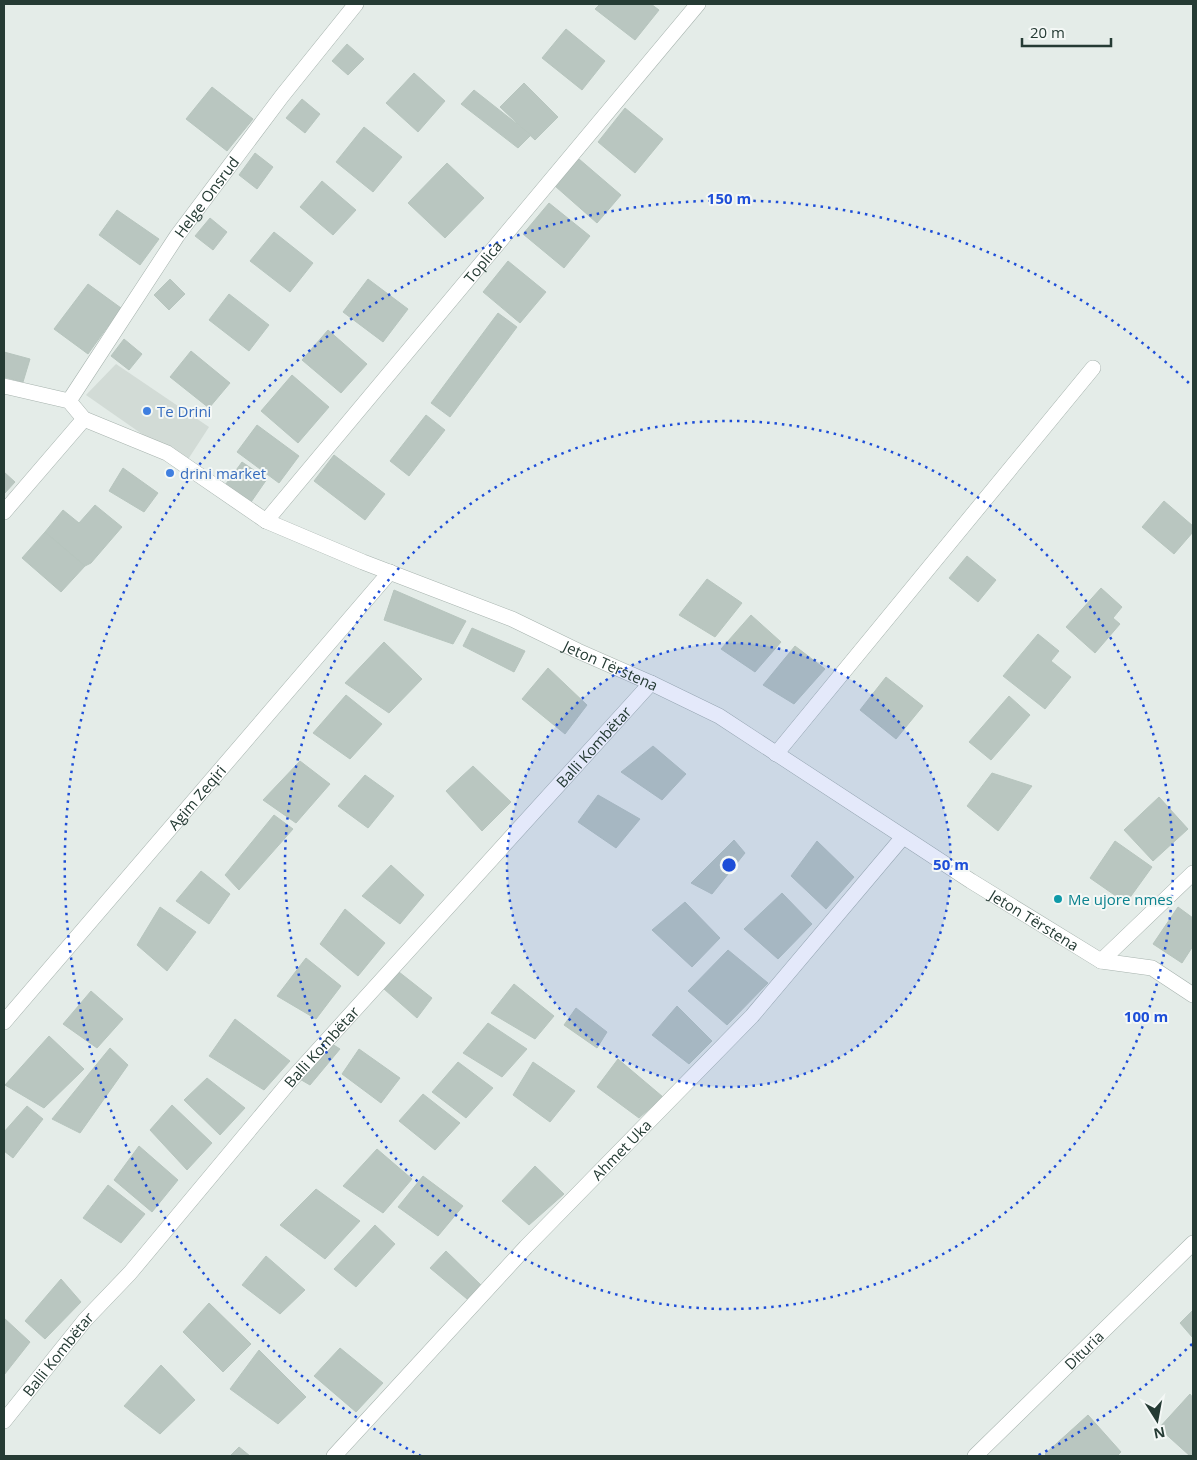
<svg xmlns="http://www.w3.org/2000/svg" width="1197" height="1460" font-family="'Open Sans',sans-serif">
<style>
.built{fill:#d2dbd6}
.building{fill:#b9c6c0;stroke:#b7c5be}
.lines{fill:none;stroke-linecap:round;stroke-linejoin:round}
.minor-casing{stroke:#a7b3ae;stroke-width:16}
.minor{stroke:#fff;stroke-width:15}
.ring{fill:none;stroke:#1d4ed8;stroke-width:2.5;stroke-dasharray:2.5 5}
.shop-dot{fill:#3f7fe0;stroke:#f4f8f6;stroke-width:2}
.culture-dot{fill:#0f9aa8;stroke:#f4f8f6;stroke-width:2}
.labels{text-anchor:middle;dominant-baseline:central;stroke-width:4;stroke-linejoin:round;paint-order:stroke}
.street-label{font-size:15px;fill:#253b34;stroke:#f4f8f6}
.shop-label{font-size:15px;fill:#366cbe;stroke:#f4f8f6;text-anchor:start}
.culture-label{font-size:15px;fill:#0d838f;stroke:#f4f8f6;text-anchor:start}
.centre{fill:#1d4ed8;stroke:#f4f8f6;stroke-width:2.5}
.ring-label{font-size:15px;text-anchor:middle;font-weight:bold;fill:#1d4ed8;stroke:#f4f8f6;stroke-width:4;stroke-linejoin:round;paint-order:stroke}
</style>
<rect width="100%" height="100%" fill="#e4ece8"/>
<polygon class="built" points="116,364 209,427 185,464 86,395"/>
<g class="building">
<polygon points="600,4 651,4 659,10 635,40 595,9"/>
<polygon points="566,29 605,61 582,90 542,58"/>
<polygon points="347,44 364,59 348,75 332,61"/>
<polygon points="414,73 445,101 418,132 386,103"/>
<polygon points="524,83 558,117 535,140 500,107"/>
<polygon points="212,87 253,119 227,151 186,119"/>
<polygon points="474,90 531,135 518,148 461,104"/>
<polygon points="302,99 320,114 305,133 286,118"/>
<polygon points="625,108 663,139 635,173 598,142"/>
<polygon points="364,127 402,157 373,192 336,162"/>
<polygon points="255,153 273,167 257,189 239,175"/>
<polygon points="579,159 621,195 597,223 555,186"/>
<polygon points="447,163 484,198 445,238 408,203"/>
<polygon points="322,181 356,210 333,235 300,207"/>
<polygon points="549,203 590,236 564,268 523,234"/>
<polygon points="117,210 159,239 140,265 99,235"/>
<polygon points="210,218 227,232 213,250 195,236"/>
<polygon points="274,232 313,263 290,292 250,261"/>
<polygon points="508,261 546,292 520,323 483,292"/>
<polygon points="170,279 185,294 169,310 154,295"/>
<polygon points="368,279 408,309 383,342 343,312"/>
<polygon points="88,284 121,308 88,354 54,329"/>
<polygon points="229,294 269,325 249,351 209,320"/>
<polygon points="498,313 517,327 450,417 431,403"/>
<polygon points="328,330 367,364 341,393 302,360"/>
<polygon points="124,339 142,354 129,370 111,356"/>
<polygon points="191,351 230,383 209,408 170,377"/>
<polygon points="4,352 30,359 23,382 4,377"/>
<polygon points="292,375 329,407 298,443 261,411"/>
<polygon points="426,415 445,430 409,476 390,461"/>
<polygon points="257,425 299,456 279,483 237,452"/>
<polygon points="334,455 385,494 365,520 314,481"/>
<polygon points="242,462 267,479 249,505 223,488"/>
<polygon points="123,468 158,493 144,512 109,491"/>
<polygon points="4,472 15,482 4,494"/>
<polygon points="1164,501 1193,526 1193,532 1174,554 1142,527"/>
<polygon points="95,505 122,527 91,563 85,566 45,532 63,510 79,523"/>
<polygon points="45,532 85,566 61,592 22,558"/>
<polygon points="967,556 996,580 978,602 949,578"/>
<polygon points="707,579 742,603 715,637 679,615"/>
<polygon points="1101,588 1122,607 1113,618 1120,624 1095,653 1066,627"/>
<polygon points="394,590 466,621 453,644 384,620"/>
<polygon points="751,615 781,642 755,672 721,649"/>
<polygon points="472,628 525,651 514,672 463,646"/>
<polygon points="1038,634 1059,651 1051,661 1071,677 1045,709 1003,676"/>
<polygon points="384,642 422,679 389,713 345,683"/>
<polygon points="795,646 825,669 794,704 763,685"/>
<polygon points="548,668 587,705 565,734 522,699"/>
<polygon points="886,677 923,706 896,739 860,710"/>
<polygon points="346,695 382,724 350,759 313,733"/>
<polygon points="1009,696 1030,715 991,760 969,742"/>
<polygon points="653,746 686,774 662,800 621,772"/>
<polygon points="300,761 330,784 296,823 263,800"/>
<polygon points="473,766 511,802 482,831 446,791"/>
<polygon points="992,773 1032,786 998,831 967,806"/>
<polygon points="365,775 394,796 368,828 338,806"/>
<polygon points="598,795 640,819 616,848 578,822"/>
<polygon points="1159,797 1188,829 1153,861 1124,830"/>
<polygon points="274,815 293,829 239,890 225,875"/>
<polygon points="734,840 745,853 712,894 691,883"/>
<polygon points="817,841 854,877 826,909 791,876"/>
<polygon points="1115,841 1152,867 1126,903 1090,878"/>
<polygon points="391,865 424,895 400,924 362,896"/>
<polygon points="201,871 230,894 209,924 176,901"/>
<polygon points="782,893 812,924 778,959 744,929"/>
<polygon points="685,902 720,938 692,967 652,930"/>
<polygon points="160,907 196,932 167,971 137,945"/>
<polygon points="1178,907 1193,918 1193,946 1182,963 1153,944"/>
<polygon points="345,909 385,943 358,976 320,944"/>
<polygon points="728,950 768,983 727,1025 688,991"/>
<polygon points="306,958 341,986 316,1019 277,996"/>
<polygon points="399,972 432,998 417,1018 384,989"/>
<polygon points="514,984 554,1016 535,1039 491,1013"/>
<polygon points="91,991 123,1019 97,1048 63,1024"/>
<polygon points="677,1006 712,1041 689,1064 652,1035"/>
<polygon points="576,1008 607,1032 597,1048 564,1025"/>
<polygon points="235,1019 290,1061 264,1090 209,1056"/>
<polygon points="488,1023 527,1049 502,1077 463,1053"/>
<polygon points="49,1036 84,1069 44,1108 5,1085"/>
<polygon points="329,1042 340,1049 310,1085 298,1078"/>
<polygon points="110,1048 128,1065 80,1133 52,1119"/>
<polygon points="359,1049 400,1078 381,1103 342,1074"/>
<polygon points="618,1059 663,1097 639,1118 597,1087"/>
<polygon points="458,1062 493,1088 466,1118 432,1092"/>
<polygon points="533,1062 575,1091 550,1122 513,1095"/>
<polygon points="207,1078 245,1108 220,1135 184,1100"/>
<polygon points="423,1094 460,1123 435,1150 399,1121"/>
<polygon points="172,1105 212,1143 187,1170 150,1130"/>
<polygon points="27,1106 43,1119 13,1158 4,1151 4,1132"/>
<polygon points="139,1146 178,1180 152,1212 114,1180"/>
<polygon points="377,1149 412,1179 383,1213 343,1186"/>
<polygon points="535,1166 564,1194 529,1225 502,1201"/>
<polygon points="423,1176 463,1206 438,1236 398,1207"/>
<polygon points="108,1185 145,1214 121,1243 83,1218"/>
<polygon points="316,1189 360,1221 325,1259 280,1225"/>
<polygon points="375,1225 395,1244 356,1287 334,1269"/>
<polygon points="446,1251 481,1285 467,1299 430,1268"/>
<polygon points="266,1256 305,1290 280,1314 242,1285"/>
<polygon points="61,1279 81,1302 45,1339 25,1321"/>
<polygon points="209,1303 251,1344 223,1372 183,1332"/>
<polygon points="1193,1310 1193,1338 1180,1323"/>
<polygon points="4,1318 30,1342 4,1375"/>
<polygon points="340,1348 383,1383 356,1412 314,1376"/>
<polygon points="259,1350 306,1397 278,1424 230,1389"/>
<polygon points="161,1365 195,1400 160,1434 124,1406"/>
<polygon points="1190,1394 1193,1398 1193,1456 1190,1456 1159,1428"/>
<polygon points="1088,1415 1121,1452 1117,1456 1047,1456 1045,1454"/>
<polygon points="239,1447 250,1456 230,1456"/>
</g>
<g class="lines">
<defs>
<g id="minor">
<path id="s1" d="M4 386 69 401 84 419 167 453 266 521 363 562 512 619 578 651 651 683 719 716 971 881 1101 961 1152 968 1193 995"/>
<path id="s2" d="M69 401 177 236 282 96 356 4"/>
<polyline points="4,512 84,419"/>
<path id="s3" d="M266 521 698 4"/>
<polyline points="776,754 1093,368"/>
<polyline points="1101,961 1193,873"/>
<path id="s4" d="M4 1022 390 572"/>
<path id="s5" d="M4 1421 85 1320 130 1273 291 1080 651 683"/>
<path id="s6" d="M334 1456 526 1247 752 1016 903 837"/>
<path id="s7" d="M975 1456 1193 1243"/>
</g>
</defs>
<use href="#minor" class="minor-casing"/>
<use href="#minor" class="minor"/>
</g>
<circle cx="729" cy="865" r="222" fill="#1d4ed8" fill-opacity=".12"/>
<g class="ring">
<circle cx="729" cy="865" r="222"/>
<circle cx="729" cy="865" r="444"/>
<path d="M1192 1344A666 666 0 0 1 1037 1456M421 1456A666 666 0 1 1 1192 386"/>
</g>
<g class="shop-dot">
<circle cx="147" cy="411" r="5"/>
<circle cx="170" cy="473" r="5"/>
</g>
<circle class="culture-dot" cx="1058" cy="899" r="5"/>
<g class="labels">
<g class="street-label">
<text stroke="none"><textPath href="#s2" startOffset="246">Helge Onsrud</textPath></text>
<text stroke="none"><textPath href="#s3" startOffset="338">Toplica</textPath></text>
<text stroke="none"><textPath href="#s1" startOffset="674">Jeton Tërstena</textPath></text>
<text stroke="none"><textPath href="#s5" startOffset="896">Balli Kombëtar</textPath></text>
<text stroke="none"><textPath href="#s4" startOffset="296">Agim Zeqiri</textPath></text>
<text stroke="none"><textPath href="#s1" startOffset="1169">Jeton Tërstena</textPath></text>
<text stroke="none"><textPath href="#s5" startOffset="491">Balli Kombëtar</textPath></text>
<text stroke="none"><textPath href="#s6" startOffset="420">Ahmet Uka</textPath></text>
<text stroke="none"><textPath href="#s7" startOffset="152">Dituria</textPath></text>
<text stroke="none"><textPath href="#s5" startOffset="86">Balli Kombëtar</textPath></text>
</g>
<g class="shop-label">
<text x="157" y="411">Te Drini</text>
<text x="180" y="473">drini market</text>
</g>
<g class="culture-label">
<text x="1068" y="899">Me ujore nmes</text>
</g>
</g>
<circle cx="729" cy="865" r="8" class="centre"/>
<g class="ring-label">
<text x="729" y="204">150 m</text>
<text x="951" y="870">50 m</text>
<text x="1146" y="1022">100 m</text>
</g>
<rect width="1197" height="1460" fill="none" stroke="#253b34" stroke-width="10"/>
<g transform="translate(1157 1420) rotate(169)" stroke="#f4f8f6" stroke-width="4" paint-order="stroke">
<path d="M0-4L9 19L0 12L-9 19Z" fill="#253b34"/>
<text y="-8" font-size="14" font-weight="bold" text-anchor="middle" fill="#253b34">N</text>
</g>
<path d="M1022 38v8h89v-8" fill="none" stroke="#253b34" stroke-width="2.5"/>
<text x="1030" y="38" font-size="15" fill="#253b34" stroke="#f4f8f6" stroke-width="4" paint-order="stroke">20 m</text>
</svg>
